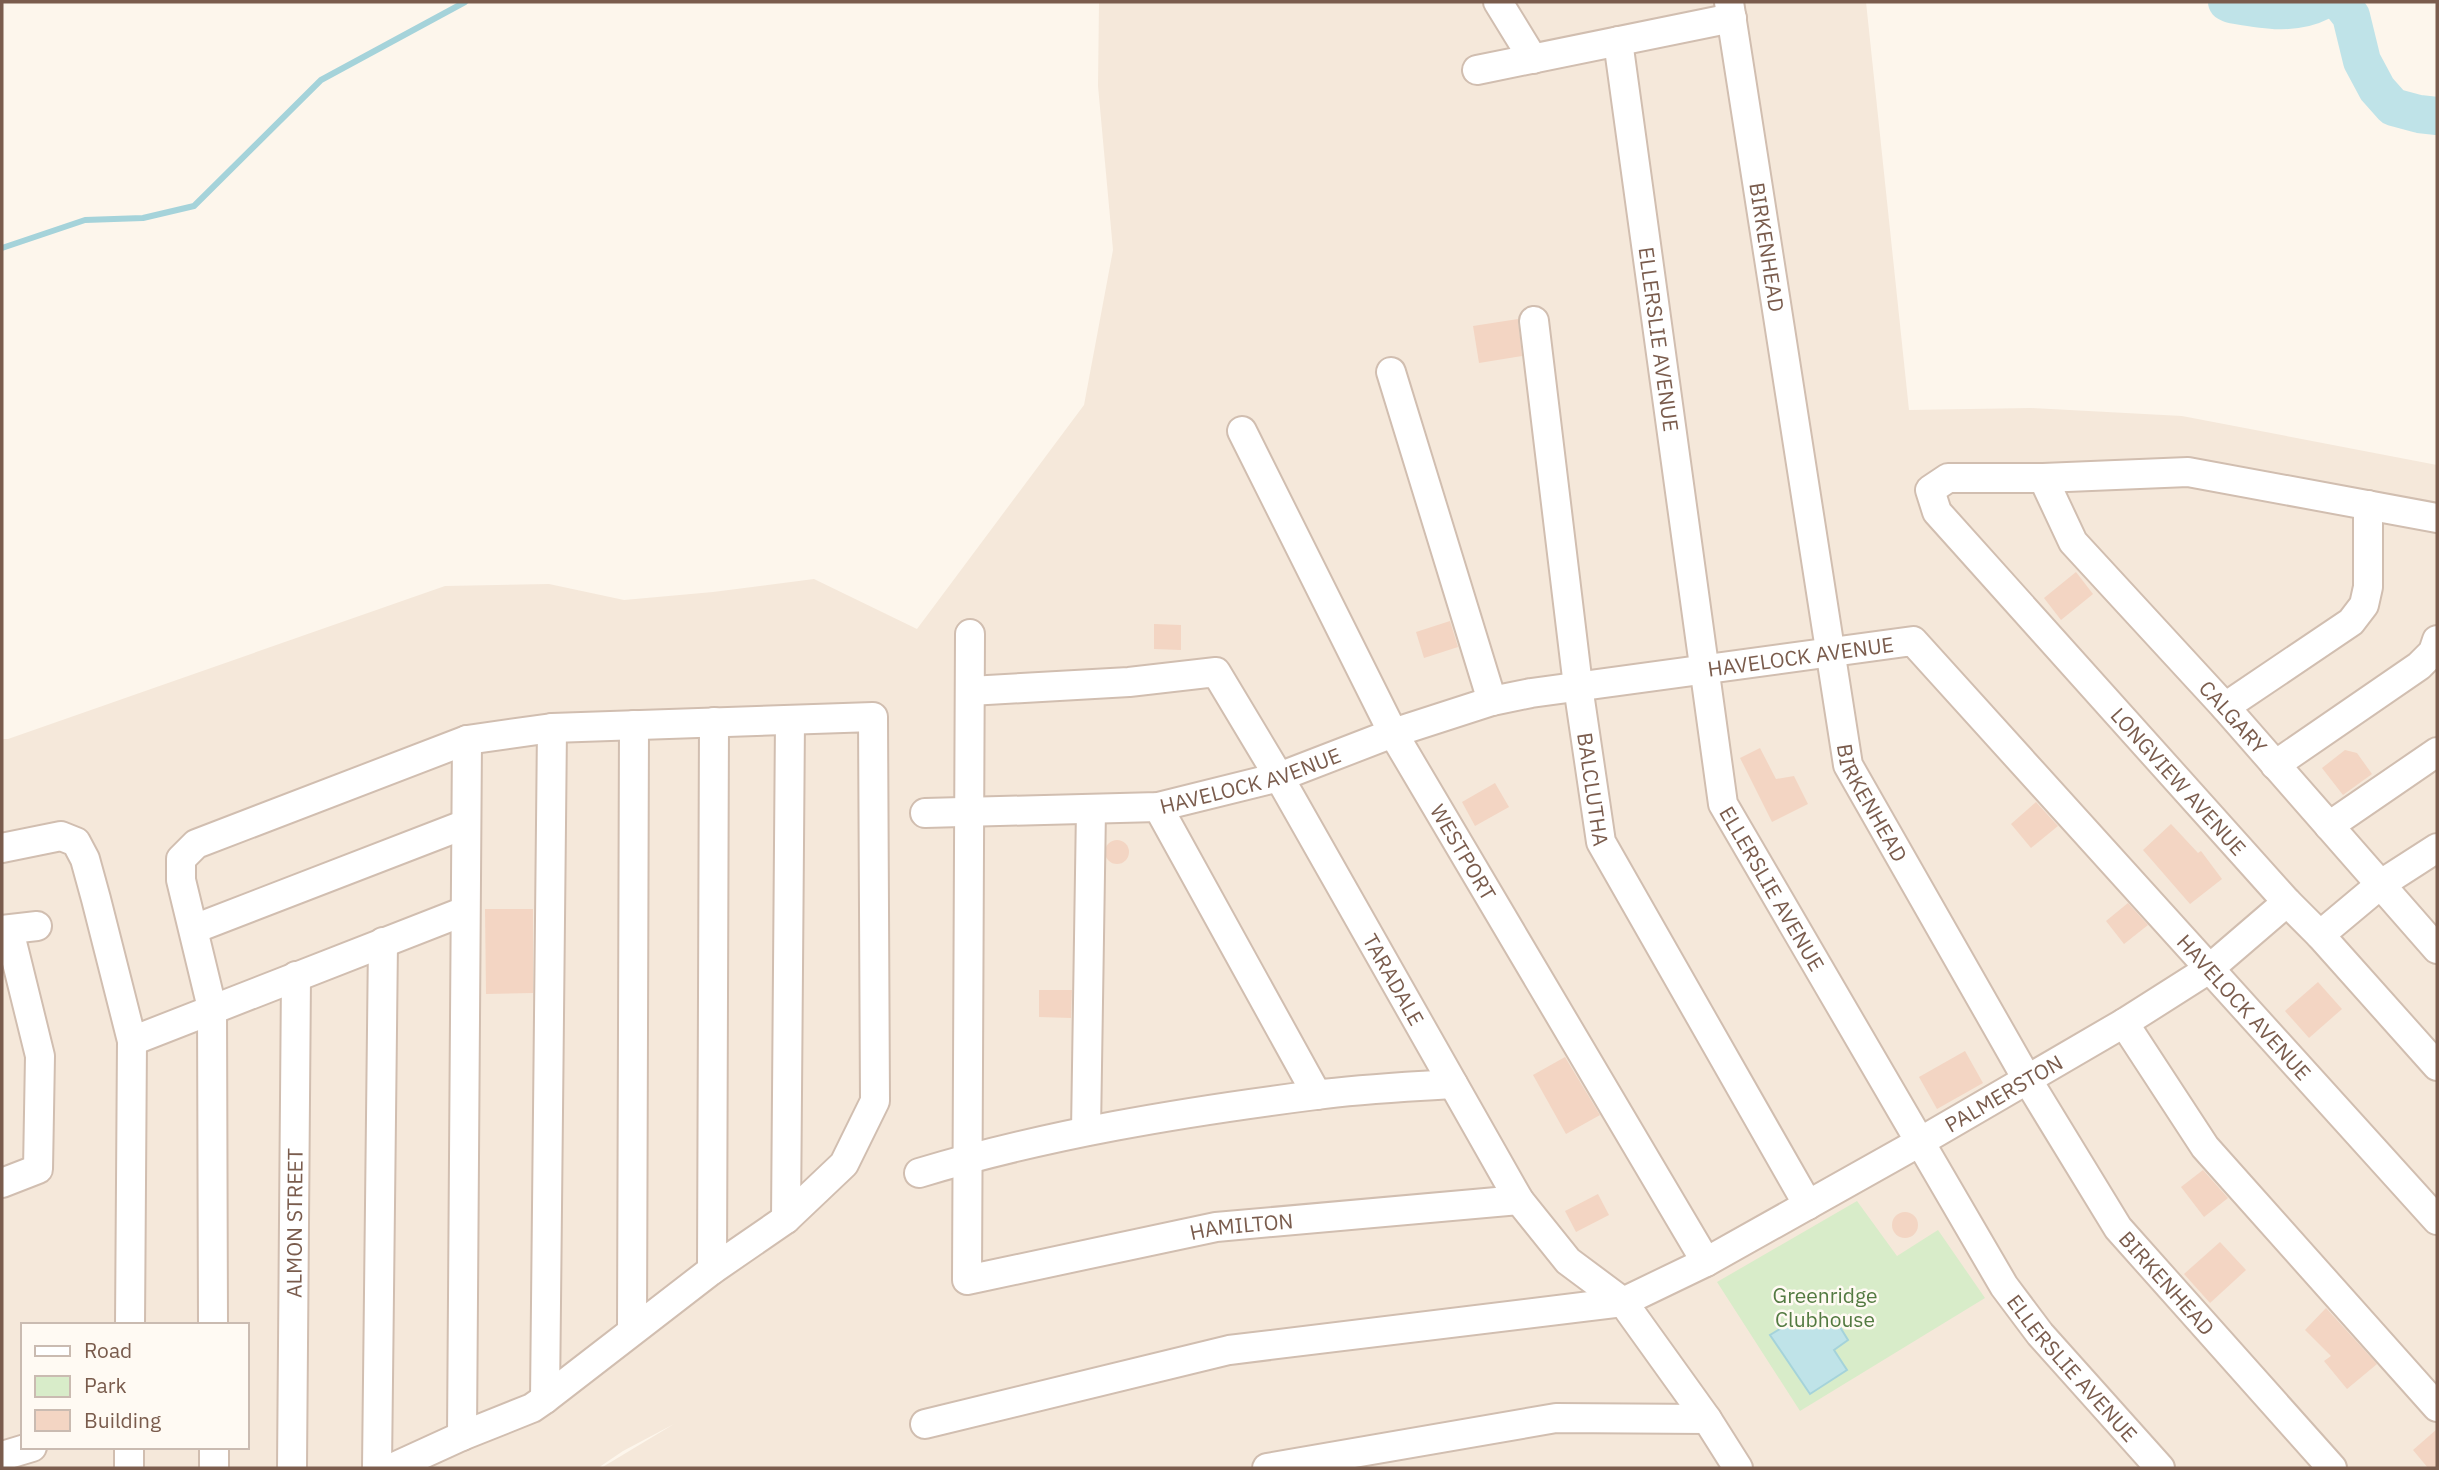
<svg xmlns="http://www.w3.org/2000/svg" width="2439" height="1470" font-family="'IBM Plex Sans',sans-serif">
<style>
.residential{fill:#f5e8da;fill-rule:evenodd}
.green{fill:#d8ecc9}
.water{fill:#bfe3e8;stroke:#a5d3da;stroke-width:2}
.lines{fill:none;stroke-linecap:round;stroke-linejoin:round}
.stream{stroke:#a5d3da;stroke-width:6}
.river{stroke:#bfe3e8;stroke-width:38}
.building{fill:#f3d5c3}
.minor-casing{stroke:#d1beb0;stroke-width:32}
.minor{stroke:#fff;stroke-width:28}
.labels{text-anchor:middle;dominant-baseline:central;stroke-width:5;stroke-linejoin:round;paint-order:stroke}
.street-label{font-size:21px;fill:#7a5c4d;stroke:#fffaf3}
.park-label{font-size:21px;fill:#537a41;stroke:#fffaf3}
</style>
<rect width="100%" height="100%" fill="#fdf6ec"/>
<path class="residential" d="M1099 2H1866L1909 410 2031 408 2182 416 2437 465V1468H601L674 1424 623 1451 598 1468H2V739H8L445 586 549 584 624 600 713 592 814 579 917 629 1084 405 1113 250 1098 86ZM23 1325H247V1447H23Z"/>
<polygon class="green" points="1857,1201 1897,1256 1938,1230 1985,1298 1800,1411 1717,1282"/>
<polygon class="water" points="1808,1312 1820,1329 1835,1319 1848,1340 1834,1350 1847,1370 1810,1394 1770,1335"/>
<g class="lines">
<polyline class="stream" points="2,248 85,220 143,218 194,206 321,80 465,2"/>
<g class="river">
<path d="M2227 2 2231 4C2260 9 2293 16 2320 2"/>
<polyline points="2340,2 2351,16 2362,61 2377,89 2393,107 2419,114 2437,116"/>
</g>
</g>
<g class="building">
<polygon points="1518,319 1522,356 1479,363 1473,326"/>
<polygon points="2076,572 2093,594 2061,620 2044,598"/>
<polygon points="1450,621 1458,647 1424,658 1416,632"/>
<polygon points="1154,624 1181,625 1181,650 1154,649"/>
<polygon points="1760,748 1776,779 1794,776 1808,804 1772,822 1740,758"/>
<polygon points="2345,750 2357,753 2372,774 2343,795 2322,768"/>
<polygon points="1495,783 1509,807 1475,826 1462,802"/>
<polygon points="2036,802 2058,826 2031,848 2011,824"/>
<polygon points="2171,824 2198,853 2201,851 2222,879 2190,904 2143,850"/>
<circle cx="1117" cy="852" r="12"/>
<polygon points="2128,903 2148,925 2124,944 2106,921"/>
<polygon points="485,909 533,909 533,993 486,994"/>
<polygon points="2318,982 2342,1009 2309,1038 2285,1011"/>
<polygon points="1039,990 1072,990 1071,1018 1039,1017"/>
<polygon points="1965,1051 1983,1083 1937,1109 1919,1077"/>
<polygon points="1565,1057 1600,1115 1566,1134 1533,1075"/>
<polygon points="2203,1170 2228,1198 2204,1217 2181,1187"/>
<polygon points="1598,1194 1609,1215 1576,1232 1565,1211"/>
<circle cx="1905" cy="1225" r="13"/>
<polygon points="2220,1242 2246,1270 2210,1303 2184,1274"/>
<polygon points="2326,1308 2377,1364 2347,1389 2324,1361 2331,1356 2305,1330"/>
<polygon points="2437,1429 2437,1468 2428,1468 2413,1450"/>
</g>
<g class="lines">
<defs>
<g id="minor">
<polyline points="1498,2 1533,59"/>
<path id="s1" d="M1729 2 1848 765 2027 1079 2118 1228 2332 1468"/>
<path id="s2" d="M1618 41 1723 804 2004 1286 2040 1334 2160 1468"/>
<polyline points="1477,70 1732,18"/>
<path id="s3" d="M1534 321 1578 686 1601 842 1808 1205"/>
<polyline points="1391,372 1492,701"/>
<path id="s4" d="M1242 431 1393 733 1706 1262"/>
<path id="s5" d="M2043 478 2073 542 2225 707 2437 949"/>
<path id="s6" d="M2437 518 2188 472 2043 478H1948L1930 490 1937 512 2287 902 2320 935 2437 1066"/>
<path id="s7" d="M970 634 967 1280 1216 1227 1519 1200"/>
<path id="s8" d="M970 691 1129 682 1216 672 1279 777 1519 1200 1568 1261 1623 1302 1707 1419 1738 1468"/>
<polyline points="2225,707 2351,622 2364,605 2368,587 2368,505"/>
<polyline points="2275,765 2419,666 2433,652 2437,640"/>
<polyline points="1158,807 1317,1095"/>
<path id="s9" d="M925 813 1158 807 1279 777 1393 733 1492 701 1531 693 1913 641 2437 1220"/>
<polyline points="2329,826 2437,752"/>
<polyline points="2,848 61,836 76,842 85,859 96,899 132,1041 130,1325"/>
<polyline points="194,929 466,824"/>
<polyline points="2,930 37,926"/>
<polyline points="2320,935 2381,884 2437,848"/>
<polyline points="2124,1023 2205,1147 2437,1407"/>
<polyline points="132,1041 465,911"/>
<polyline points="1086,1131 1091,809"/>
<path d="M919 1173C1048 1134 1182 1112 1316 1095 1361 1089 1408 1087 1453 1084"/>
<polyline points="2,1183 38,1169 40,1056 9,930"/>
<polyline points="786,1219 790,720"/>
<polyline points="712,1270 714,722"/>
<polyline points="213,1325 212,1008 181,880 181,859 196,844 467,740 552,728 873,717 875,1101 844,1164 786,1219 712,1270 545,1399 532,1408 462,1436 392,1468"/>
<polyline points="632,1330 634,725"/>
<polyline points="545,1399 552,728"/>
<path id="s10" d="M925 1424 1229 1350 1623 1302 1706 1262 1918 1143 2124 1023 2209 969 2287 902"/>
<polyline points="462,1436 467,740"/>
<polyline points="214,1447 214,1468"/>
<polyline points="2,1456 32,1447"/>
<polyline points="129,1468 129,1447"/>
<path id="s11" d="M292 1468 296 976"/>
<polyline points="377,1468 383,942"/>
<polyline points="1267,1468 1556,1418 1707,1419"/>
</g>
</defs>
<use href="#minor" class="minor-casing"/>
<use href="#minor" class="minor"/>
</g>
<g class="labels">
<g class="street-label">
<text stroke="none"><textPath href="#s1" startOffset="248">BIRKENHEAD</textPath></text>
<text stroke="none"><textPath href="#s2" startOffset="301">ELLERSLIE AVENUE</textPath></text>
<text stroke="none"><textPath href="#s9" startOffset="896">HAVELOCK AVENUE</textPath></text>
<text stroke="none"><textPath href="#s5" startOffset="308">CALGARY</textPath></text>
<text stroke="none"><textPath href="#s9" startOffset="329">HAVELOCK AVENUE</textPath></text>
<text stroke="none"><textPath href="#s6" startOffset="900">LONGVIEW AVENUE</textPath></text>
<text stroke="none"><textPath href="#s3" startOffset="472">BALCLUTHA</textPath></text>
<text stroke="none"><textPath href="#s1" startOffset="816">BIRKENHEAD</textPath></text>
<text stroke="none"><textPath href="#s4" startOffset="476">WESTPORT</textPath></text>
<text stroke="none"><textPath href="#s2" startOffset="868">ELLERSLIE AVENUE</textPath></text>
<text stroke="none"><textPath href="#s8" startOffset="602">TARADALE</textPath></text>
<text stroke="none"><textPath href="#s9" startOffset="1503">HAVELOCK AVENUE</textPath></text>
<text stroke="none"><textPath href="#s10" startOffset="1144">PALMERSTON</textPath></text>
<text stroke="none"><textPath href="#s11" startOffset="245">ALMON STREET</textPath></text>
<text stroke="none"><textPath href="#s7" startOffset="926">HAMILTON</textPath></text>
<text stroke="none"><textPath href="#s1" startOffset="1382">BIRKENHEAD</textPath></text>
<text stroke="none"><textPath href="#s2" startOffset="1435">ELLERSLIE AVENUE</textPath></text>
</g>
<g class="park-label">
<text x="1825" y="1295">Greenridge<tspan x="1825" dy="24">Clubhouse</tspan></text>
</g>
</g>
<rect width="2439" height="1470" fill="none" stroke="#7a5c4d" stroke-width="7"/>
<rect x="21" y="1323" width="228" height="126" fill="#fffaf3" stroke="#cabbb1" stroke-width="2"/>
<rect x="35" y="1346" width="35" height="10" fill="#ffffff" stroke="#cabbb1" stroke-width="2"/>
<text x="84" y="1358" font-size="21" fill="#7a5c4d">Road</text>
<rect x="35" y="1376" width="35" height="21" fill="#d8ecc9" stroke="#cabbb1" stroke-width="2"/>
<text x="84" y="1393" font-size="21" fill="#7a5c4d">Park</text>
<rect x="35" y="1410" width="35" height="21" fill="#f3d5c3" stroke="#cabbb1" stroke-width="2"/>
<text x="84" y="1428" font-size="21" fill="#7a5c4d">Building</text>
</svg>
